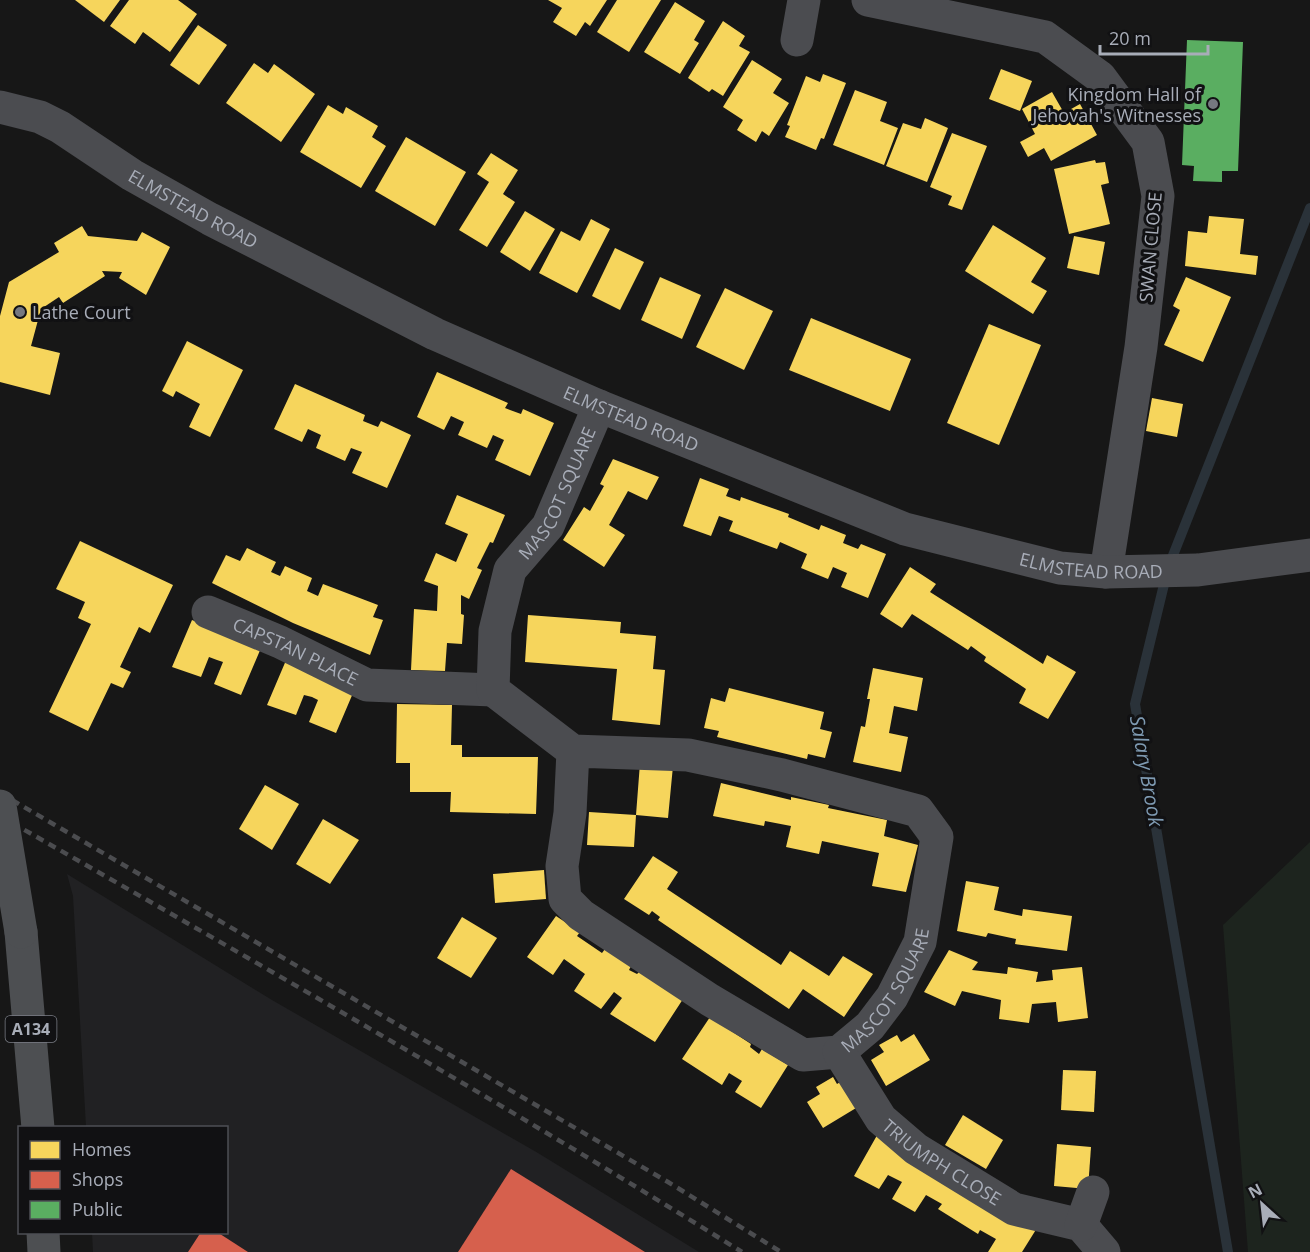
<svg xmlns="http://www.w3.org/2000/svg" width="1310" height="1252" font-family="'Open Sans',sans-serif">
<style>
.built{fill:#212123}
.green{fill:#1d241e}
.homes{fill:#f6d55c}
.shops{fill:#d6604d}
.public{fill:#5aae61}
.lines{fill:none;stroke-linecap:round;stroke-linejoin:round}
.stream{stroke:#2a3239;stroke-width:10}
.minor{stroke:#4b4c50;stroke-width:33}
.primary{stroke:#4d4f52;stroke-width:33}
.rail{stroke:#4b4c4f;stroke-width:4.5;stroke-dasharray:8 6;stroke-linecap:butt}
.primary-bridge{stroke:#4d4f52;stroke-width:33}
.poi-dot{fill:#757880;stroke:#111113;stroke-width:2}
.labels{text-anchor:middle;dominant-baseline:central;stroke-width:6;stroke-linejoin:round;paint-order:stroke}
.shield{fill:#111113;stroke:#7b7e86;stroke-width:1.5}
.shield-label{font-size:16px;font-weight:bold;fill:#a8adb8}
.poi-label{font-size:18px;fill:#a8adb8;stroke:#111113;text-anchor:end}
.street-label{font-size:18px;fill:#a8adb8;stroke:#111113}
.water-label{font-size:20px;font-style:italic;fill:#7f9bb3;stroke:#111113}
</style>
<rect width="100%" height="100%" fill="#171717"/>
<polygon class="built" points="67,874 272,1000 538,1153 699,1252 93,1252 92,1233 226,1232 226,1128 86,1127 73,896"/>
<polygon class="green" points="1310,842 1310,1252 1248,1252 1223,925"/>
<g class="homes">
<polygon points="75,0 120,0 104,22"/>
<polygon points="129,0 178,0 197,14 170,52 143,32 135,44 110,26"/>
<polygon points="548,0 607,0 590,26 585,22 576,36 553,22 562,8"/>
<polygon points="617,0 661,0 629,52 597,32"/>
<polygon points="675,2 705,21 694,40 699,43 680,74 644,52"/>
<polygon points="723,21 745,36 739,46 750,52 723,96 712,89 709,92 688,78"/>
<polygon points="198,25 227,45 199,85 170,65"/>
<polygon points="752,60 782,79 773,93 789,103 769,136 762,131 756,142 737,130 743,120 723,107"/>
<polygon points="254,63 268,73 274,64 315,94 281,142 226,103"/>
<polygon points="1001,69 1032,81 1020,111 989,99"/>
<polygon points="823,74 846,83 824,139 821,138 816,150 785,137 790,126 787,125 806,76 820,82"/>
<polygon points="855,90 887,102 880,121 898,128 884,165 833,145"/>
<polygon points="1052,92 1064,113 1080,104 1097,135 1051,161 1044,148 1028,157 1020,142 1035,134 1022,109"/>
<polygon points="328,105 343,114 346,107 378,126 372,137 386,146 361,188 300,152"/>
<polygon points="925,118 948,128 927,182 886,166 903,123 921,129"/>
<polygon points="952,133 987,146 962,210 948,205 952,196 930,187"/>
<polygon points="406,137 466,172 435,226 375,191"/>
<polygon points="491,153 518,170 503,194 515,202 487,247 459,230 489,182 477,174"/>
<polygon points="1095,160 1096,163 1105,162 1109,183 1101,185 1110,224 1069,234 1054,169"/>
<polygon points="525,211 555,229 530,271 500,252"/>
<polygon points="1209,216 1244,219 1240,254 1258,256 1256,275 1185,266 1188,231 1207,233"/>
<polygon points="591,219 610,229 577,293 539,273 561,231 580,241"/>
<polygon points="993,225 1046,258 1031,282 1047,291 1033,314 965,271"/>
<polygon points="82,226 88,236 137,241 142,232 170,247 146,295 119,278 122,272 102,271 105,276 63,303 59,297 41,309 31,346 60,353 50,395 0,382 0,316 9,282 59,252 54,243"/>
<polygon points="1074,236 1105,242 1099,275 1067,268"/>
<polygon points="615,248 644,262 620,310 592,296"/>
<polygon points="660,277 701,295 682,339 641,320"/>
<polygon points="1186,277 1231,297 1203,362 1164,345 1180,310 1173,306"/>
<polygon points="725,288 773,311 744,370 696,347"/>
<polygon points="811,318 911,359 890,411 789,370"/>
<polygon points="989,324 1041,345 999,445 947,423"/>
<polygon points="187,341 243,370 210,437 189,427 200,404 176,391 173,397 162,391"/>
<polygon points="437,372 508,403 505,408 521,414 523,409 554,423 530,476 495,460 504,440 493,435 487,448 458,435 464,422 451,416 444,430 417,417"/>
<polygon points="295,384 365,415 363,421 378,427 381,421 411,435 387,488 352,473 362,452 351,448 345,461 316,448 321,435 308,429 302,442 274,429"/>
<polygon points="1152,398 1183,404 1177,437 1146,431"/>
<polygon points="613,459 659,477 647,500 628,491 609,525 625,535 604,567 563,540 584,507 590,511 604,486 600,484"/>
<polygon points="700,478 729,489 726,496 740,501 741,497 789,514 788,517 819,530 821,525 846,535 843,543 858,549 861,544 886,554 868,598 841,587 847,573 833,567 828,579 801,568 807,554 780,542 777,549 729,531 733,521 719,516 711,536 683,526"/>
<polygon points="457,495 505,515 493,543 490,542 477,568 482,570 469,599 461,595 461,614 464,615 462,644 447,643 445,671 411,670 414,609 437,611 438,586 424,581 436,553 456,562 468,534 445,524"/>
<polygon points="80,541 173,585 150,633 139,627 120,667 131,672 123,688 111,683 88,731 49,712 91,624 78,618 85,602 56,589"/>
<polygon points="247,548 276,562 271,572 280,576 285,566 312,578 307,591 318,596 323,584 378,605 373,617 383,620 370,655 293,623 212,583 226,555 240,561"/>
<polygon points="910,567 936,584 930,592 1043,664 1047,655 1076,672 1048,719 1019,703 1026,689 984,661 986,657 971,646 968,650 912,614 902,628 880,614"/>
<polygon points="528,615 621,622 620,633 656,636 653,669 665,670 660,725 612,720 617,669 525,662"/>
<polygon points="192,620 261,648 241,695 214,684 223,662 217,660 209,657 201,677 172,667"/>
<polygon points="287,658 356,686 336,733 309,722 318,700 312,697 304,695 296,715 267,705"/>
<polygon points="873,668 923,678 917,711 894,706 889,733 908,737 901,772 853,762 861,726 865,727 870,699 867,699"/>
<polygon points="729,688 824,712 820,729 832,732 825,758 808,754 807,759 717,737 719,731 704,728 711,698 725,702"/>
<polygon points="397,704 452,705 451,745 462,745 462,757 538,757 536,814 450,812 451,792 410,792 410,763 396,763"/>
<polygon points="640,763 673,766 668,818 636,815 634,847 587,845 589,812 636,815"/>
<polygon points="721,783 791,800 791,797 829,805 828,808 887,820 884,836 918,845 906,892 872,886 879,853 822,841 819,854 786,847 791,826 765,821 764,826 713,816"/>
<polygon points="265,785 299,804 272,850 239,829"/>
<polygon points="323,819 359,840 330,884 296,864"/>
<polygon points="653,856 678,872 667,889 781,965 790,951 829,976 843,956 873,974 844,1017 803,989 789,1009 658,920 660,917 652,911 649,915 624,899"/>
<polygon points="544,870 546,899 495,903 493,874"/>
<polygon points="966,881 999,887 994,910 1022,916 1023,909 1072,916 1067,951 1015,944 1016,939 988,933 986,937 957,931"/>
<polygon points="556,916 580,932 577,936 602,953 605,949 631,966 629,970 637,974 640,971 683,999 655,1042 610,1014 622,998 614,992 601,1009 574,991 585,974 564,959 553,975 527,957"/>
<polygon points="462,917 497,938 471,978 437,958"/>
<polygon points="949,950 978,962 972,970 1007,974 1008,967 1038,972 1036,982 1053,980 1052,970 1082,967 1088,1018 1058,1022 1056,1002 1032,1004 1029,1023 999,1019 1001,1000 962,991 955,1006 924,992"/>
<polygon points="710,1017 751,1044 750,1047 759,1054 762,1049 788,1065 761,1108 735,1092 742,1081 729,1073 722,1085 682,1059"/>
<polygon points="914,1034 930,1060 886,1086 871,1060 884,1052 879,1045 897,1035 901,1042"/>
<polygon points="1063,1070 1096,1071 1094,1112 1061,1110"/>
<polygon points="850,1076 866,1102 823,1128 807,1102 820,1094 816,1087 833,1077 837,1084"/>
<polygon points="963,1115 1003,1140 986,1169 945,1145"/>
<polygon points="880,1130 1037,1228 1022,1252 988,1252 996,1239 980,1230 978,1234 938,1209 942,1204 926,1195 915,1212 892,1199 902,1182 888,1175 879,1189 854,1176"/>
<polygon points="1057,1144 1091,1147 1088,1189 1054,1186"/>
</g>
<g class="shops">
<polygon points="511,1169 645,1252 458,1252"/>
<polygon points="201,1232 217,1232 248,1252 188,1252"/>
</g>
<polygon class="public" points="1187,40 1243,42 1238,171 1222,171 1222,182 1193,181 1194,166 1182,165"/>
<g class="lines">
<polyline class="stream" points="1228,1252 1135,704 1168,568 1310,208"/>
<g class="minor">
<polyline points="868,0 1045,37 1100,77 1148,142 1158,196 1141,347 1106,572"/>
<polyline points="797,40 804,0"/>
<path id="s1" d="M0 107 40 117 60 127 132 175 210 219 435 334 599 406 905 529 1060 568 1106 572 1198 570 1310 555"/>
<path id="s2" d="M208 612 280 642 367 685 493 690"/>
<path id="s3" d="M573 751 570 813 562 866 565 899 581 915 710 1000 803 1055 839 1052 870 1026 892 997 920 942 937 837 918 811 782 775 688 755 573 751 493 690 495 631 510 570 548 526 599 406"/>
<path id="s4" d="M839 1052 881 1119 916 1149 1014 1209 1081 1225 1104 1252"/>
<polyline points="1081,1225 1093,1192"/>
</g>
<g class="primary">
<polyline points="21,932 38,1128"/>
<polyline points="43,1232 44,1252"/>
</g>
<g class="rail">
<polyline points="0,793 668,1182 781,1252"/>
<path d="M0 816C249 958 499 1101 742 1252"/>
</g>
<polyline class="primary-bridge" points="0,806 21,932"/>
</g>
<g class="poi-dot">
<circle cx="1213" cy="104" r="6"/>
<circle cx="20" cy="312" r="6"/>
</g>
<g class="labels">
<rect class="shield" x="5.5" y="1016" width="51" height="26" rx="4.5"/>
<g class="shield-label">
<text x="31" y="1029">A134</text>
</g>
<g class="poi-label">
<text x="1201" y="94">Kingdom Hall of<tspan x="1201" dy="21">Jehovah's Witnesses</tspan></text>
<text x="32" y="312" text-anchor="start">Lathe Court</text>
</g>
<g class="street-label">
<text stroke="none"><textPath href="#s1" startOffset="220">ELMSTEAD ROAD</textPath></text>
<text transform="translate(1150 247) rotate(-85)">SWAN CLOSE</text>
<text stroke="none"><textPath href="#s1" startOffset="706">ELMSTEAD ROAD</textPath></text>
<text stroke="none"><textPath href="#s3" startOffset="1413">MASCOT SQUARE</textPath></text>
<text stroke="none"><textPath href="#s1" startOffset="1192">ELMSTEAD ROAD</textPath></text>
<text stroke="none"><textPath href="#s2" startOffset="96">CAPSTAN PLACE</textPath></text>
<text stroke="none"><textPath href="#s3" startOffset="549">MASCOT SQUARE</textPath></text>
<text stroke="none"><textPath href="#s4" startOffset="154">TRIUMPH CLOSE</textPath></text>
</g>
<g class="water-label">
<text transform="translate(1147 771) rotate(80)">Salary Brook</text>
</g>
</g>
<rect x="18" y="1126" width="210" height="108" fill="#111113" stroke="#4d4f55" stroke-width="1.5"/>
<rect x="30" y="1141" width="30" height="18" fill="#f6d55c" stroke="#4d4f55" stroke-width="1.5"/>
<text x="72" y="1156" font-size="18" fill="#a8adb8">Homes</text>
<rect x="30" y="1171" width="30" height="18" fill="#d6604d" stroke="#4d4f55" stroke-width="1.5"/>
<text x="72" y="1186" font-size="18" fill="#a8adb8">Shops</text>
<rect x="30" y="1201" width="30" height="18" fill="#5aae61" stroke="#4d4f55" stroke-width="1.5"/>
<text x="72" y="1216" font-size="18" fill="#a8adb8">Public</text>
<g transform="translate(1262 1204) rotate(333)" stroke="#111113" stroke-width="4.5" paint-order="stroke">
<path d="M0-4.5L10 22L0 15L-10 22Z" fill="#a8adb8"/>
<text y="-9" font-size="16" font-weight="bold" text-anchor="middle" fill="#a8adb8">N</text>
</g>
<path d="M1100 45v9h108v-9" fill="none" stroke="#a8adb8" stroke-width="3"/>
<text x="1109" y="45" font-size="18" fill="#a8adb8" stroke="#111113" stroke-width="4.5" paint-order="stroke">20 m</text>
</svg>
